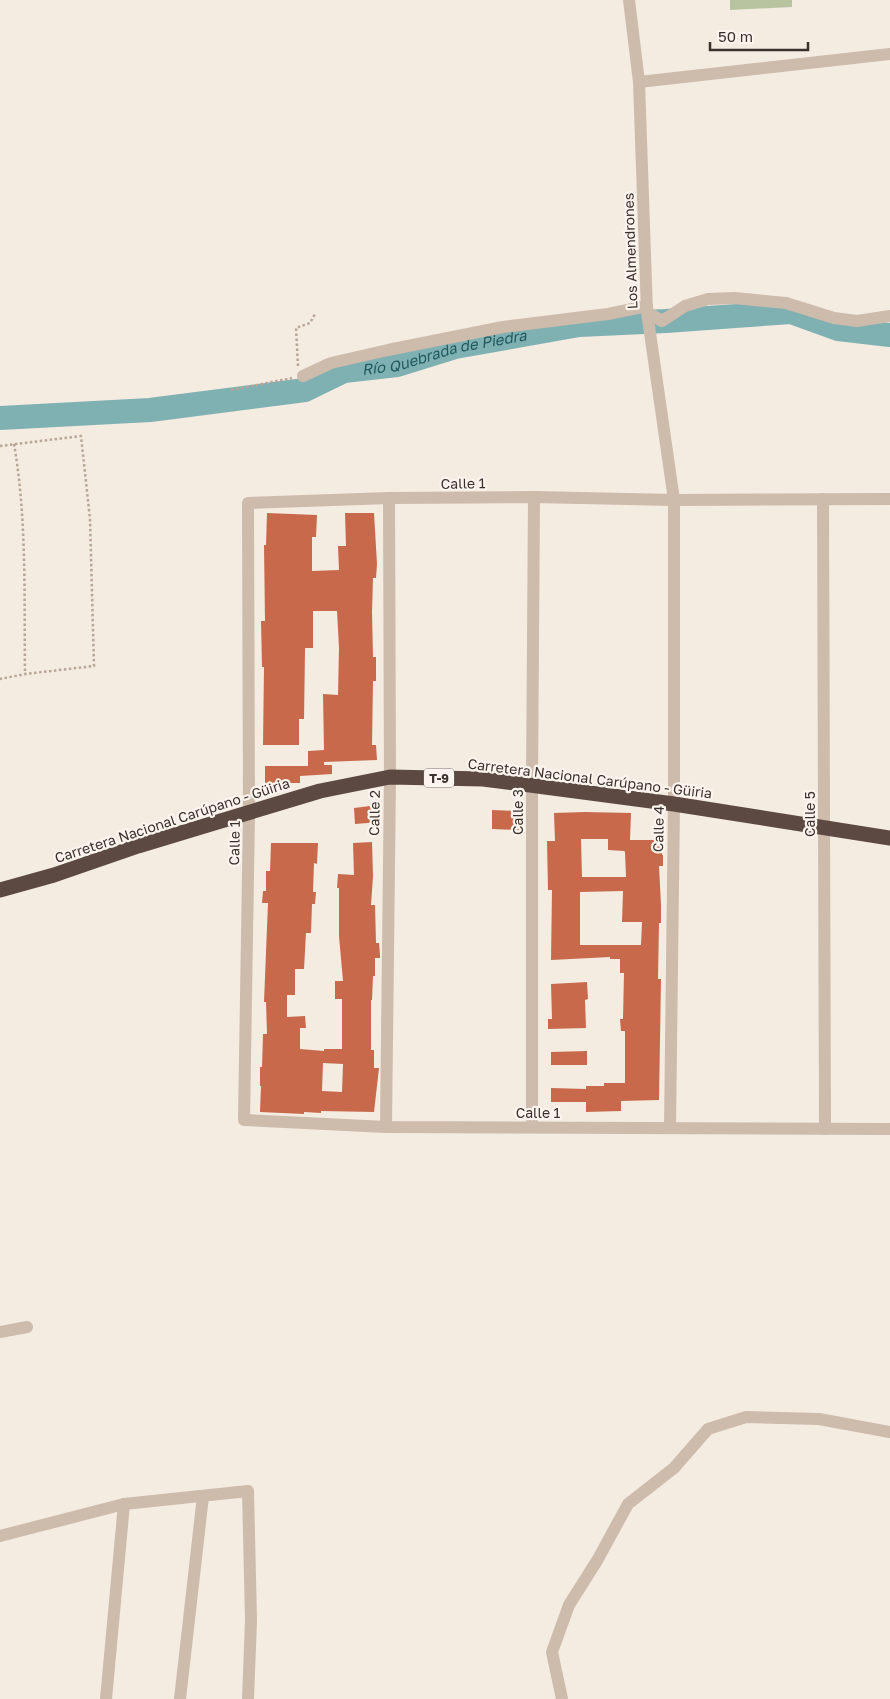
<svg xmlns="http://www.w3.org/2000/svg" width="890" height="1699" font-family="'Golos Text',sans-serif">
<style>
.green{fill:#b8c4a0}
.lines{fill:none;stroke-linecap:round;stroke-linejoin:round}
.river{stroke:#7fb0b2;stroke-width:24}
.building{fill:#c8694b;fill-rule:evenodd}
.path{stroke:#b9a596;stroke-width:2.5;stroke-dasharray:2.5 2.5;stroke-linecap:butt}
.minor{stroke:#cdbbac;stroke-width:12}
.highway{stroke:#5c4a42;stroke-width:15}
.labels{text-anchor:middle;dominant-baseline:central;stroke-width:4.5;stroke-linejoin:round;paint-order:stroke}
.shield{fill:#fbf5ee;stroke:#756b66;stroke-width:1}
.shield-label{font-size:12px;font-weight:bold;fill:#3b302b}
.street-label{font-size:14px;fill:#3b302b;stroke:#fbf5ee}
.water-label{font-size:15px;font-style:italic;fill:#1f5a5e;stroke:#fbf5ee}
</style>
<rect width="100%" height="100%" fill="#f4ebe1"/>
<polygon class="green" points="730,0 792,0 792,7 730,10"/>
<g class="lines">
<path class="river" id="s1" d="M0 418 150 410 305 390 344 371 397 365 455 347 579 325 666 321 791 312 838 329 890 335"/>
</g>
<g class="building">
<polygon points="267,513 317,515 316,537 312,537 312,571 339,570 338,546 346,546 345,513 374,513 377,564 376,578 373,578 372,612 373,657 376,657 376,681 373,681 372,745 376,745 377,760 324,762 324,765 332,765 332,774 300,776 300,783 265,783 265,766 308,766 308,751 324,750 323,694 338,695 339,648 337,611 313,611 313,648 305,648 305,651 304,719 299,719 299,745 263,745 264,667 262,667 261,621 265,621 264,545 266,545"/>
<polygon points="378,805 380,822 355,824 354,808"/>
<polygon points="492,810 520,811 520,830 492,829"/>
<path d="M585 812 631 813 630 840H661L662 855H663V866H659L661 905V923H659L658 979H661L659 1100 621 1101V1111L586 1112V1102H551V1088L586 1089V1086H604V1083H625V1031H621L620 1019H623L624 973H620V959H610V957L551 960 552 890H548L547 841H555L554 813ZM581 839H608V850L624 851 625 852 626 877H582ZM623 891 622 922H642L641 945H580V892Z"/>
<path d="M372 842 373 876 371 905H375L376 943H379L380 955V958H375V976H373L372 1000H371V1050H374V1068H379L374 1112 321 1111V1113L304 1112V1114L260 1112 261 1086H260V1067H262L263 1034H267L266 1002H264L268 903H262L263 891H266V871H270L271 843H318L317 864 314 863 313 892H316L315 904H312L311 933H306L304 969H295V995H287V1017L305 1016 306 1028H300V1049L324 1051V1049H342V999H335V981H343L339 936V888H337L338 874 354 875 353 843ZM323 1063 343 1064 342 1092 322 1091Z"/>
<polygon points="587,982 588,999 585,1000 586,1028 548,1029 548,1019 552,1019 551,984"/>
<polygon points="587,1051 587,1065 551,1065 551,1052"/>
</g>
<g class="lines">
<g class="path">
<polyline points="298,366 296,328 310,323 315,314"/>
<polyline points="231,390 292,378"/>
<path d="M14 444C27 519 24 598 25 674"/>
<polyline points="0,446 81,436 90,519 94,666 25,674 0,679"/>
</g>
<g class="minor">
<polyline points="629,0 639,82 647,312 674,500 674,804 670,1128"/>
<polyline points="639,82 890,54"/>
<polyline points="647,312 662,321 685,306 708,299 734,298 786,303 834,318 857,321 890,316"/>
<polyline points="303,376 331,363 388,350 503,327 608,314 647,306"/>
<polyline points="823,499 825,1129"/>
<polyline points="890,499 674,500 534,497 389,498 248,503 249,814 244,1120 386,1127 890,1129"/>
<polyline points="386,1127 390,777 389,498"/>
<polyline points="532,1127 532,786 534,497"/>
<polyline points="0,1332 27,1327"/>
<polyline points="0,1536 124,1504 248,1491 251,1620 248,1699"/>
<polyline points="106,1699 124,1504"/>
<polyline points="180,1699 203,1496"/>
<polyline points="562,1699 552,1652 569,1605 598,1559 628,1504 674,1468 708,1429 746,1417 819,1419 890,1432"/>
</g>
<polyline class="highway" points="0,890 54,875 138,846 320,791 390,777 483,779 674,804 890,838"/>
</g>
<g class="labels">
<rect class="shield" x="424" y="768.5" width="30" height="19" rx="4"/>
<g class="shield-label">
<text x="439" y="778">T-9</text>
</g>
<g class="street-label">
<text transform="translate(630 251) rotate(-92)">Los Almendrones</text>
<text transform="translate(463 483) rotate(-1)">Calle 1</text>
<text transform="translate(590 778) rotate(7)">Carretera Nacional Carúpano - Güiria</text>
<text transform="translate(517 812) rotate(-90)">Calle 3</text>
<text transform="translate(374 813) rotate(-89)">Calle 2</text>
<text transform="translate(809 814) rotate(-90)">Calle 5</text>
<text transform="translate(172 820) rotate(-18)">Carretera Nacional Carúpano - Güiria</text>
<text transform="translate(658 829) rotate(-89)">Calle 4</text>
<text transform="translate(234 843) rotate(-89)">Calle 1</text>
<text x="538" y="1112">Calle 1</text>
</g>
<g class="water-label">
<text stroke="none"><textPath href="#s1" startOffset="452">Río Quebrada de Piedra</textPath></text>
</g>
</g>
<path d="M710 42v8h98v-8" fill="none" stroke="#3b302b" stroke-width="2.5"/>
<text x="718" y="42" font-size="15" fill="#3b302b" stroke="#fbf5ee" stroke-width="4" paint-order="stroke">50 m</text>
</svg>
